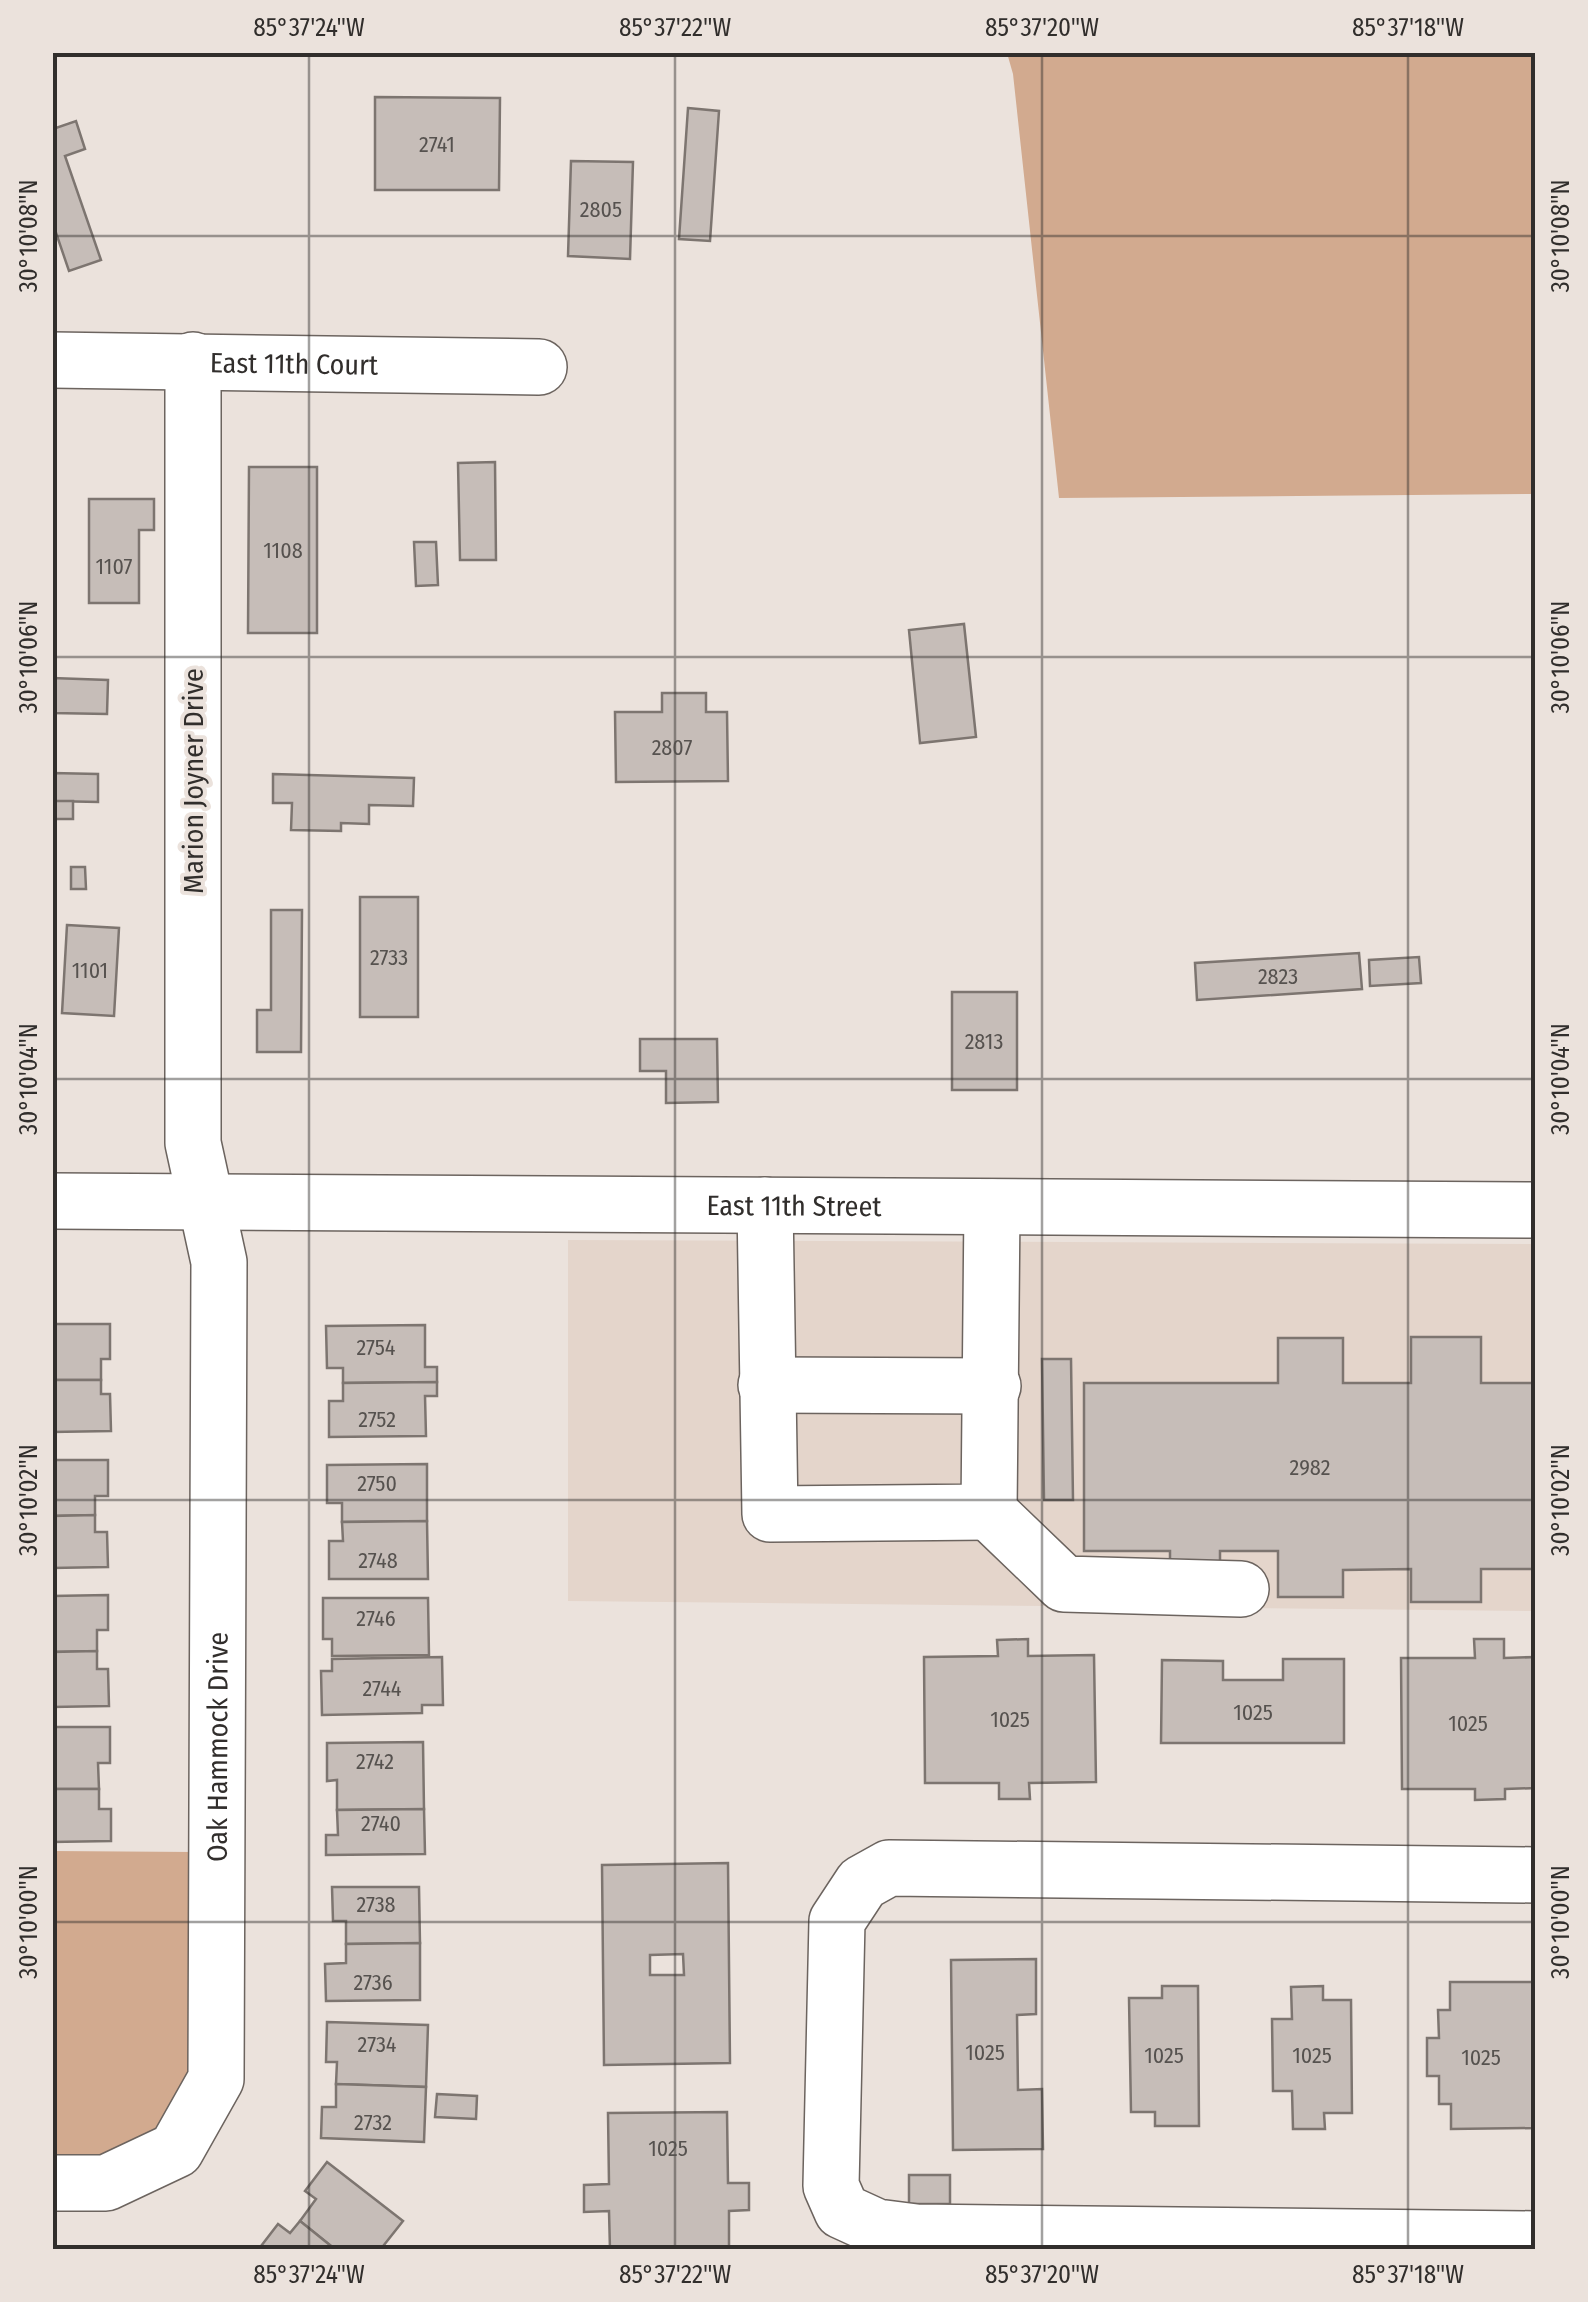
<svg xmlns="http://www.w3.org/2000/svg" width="1588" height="2302" font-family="'Fira Sans Condensed',sans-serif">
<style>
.built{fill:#e4d5cb}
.green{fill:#d2aa8f}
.building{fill:#c6bdb8;stroke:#7d7570;stroke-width:2.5;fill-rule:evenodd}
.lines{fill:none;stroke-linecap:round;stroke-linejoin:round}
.minor-casing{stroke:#6c645f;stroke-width:58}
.major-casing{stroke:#6c645f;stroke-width:58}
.minor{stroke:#fff;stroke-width:55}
.major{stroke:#fff;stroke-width:55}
.ticks{fill:none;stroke:#312e2c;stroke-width:2.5;stroke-opacity:0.45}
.labels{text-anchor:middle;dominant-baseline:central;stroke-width:8;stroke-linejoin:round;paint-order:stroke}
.number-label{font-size:22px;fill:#56524f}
.street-label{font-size:28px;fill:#312e2c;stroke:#ebe2dc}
.neatline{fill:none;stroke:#312e2c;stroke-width:4}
.ticks-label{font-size:25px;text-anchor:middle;fill:#312e2c}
</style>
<rect width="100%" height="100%" fill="#ebe2dc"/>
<polygon class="built" points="568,1240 1535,1244 1535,1611 568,1601"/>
<g class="green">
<polygon points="1007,53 1535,53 1535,494 1059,498 1013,74"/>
<polygon points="52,1851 194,1852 193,2071 161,2129 102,2157 53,2154"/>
</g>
<g class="building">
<polygon points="375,97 500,98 499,190 375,190"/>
<polygon points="688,108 719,111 710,241 679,239"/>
<polygon points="52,119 56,128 76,121 85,149 65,156 101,260 69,271 52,221"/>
<polygon points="571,161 633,162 630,259 568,256"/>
<polygon points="495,462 496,560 460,560 458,463"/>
<polygon points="249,467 317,467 317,633 248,633"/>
<polygon points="89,499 154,499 154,530 139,530 139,603 89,603"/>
<polygon points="414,542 436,542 438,585 416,586"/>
<polygon points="964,624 976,737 920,743 909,630"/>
<polygon points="52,678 108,680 107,714 52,713"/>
<polygon points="662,693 706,693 706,712 727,712 728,781 616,782 615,712 662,712"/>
<polygon points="52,773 98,774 98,802 52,801"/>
<polygon points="273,774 414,778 413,806 369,805 369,824 341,823 341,831 291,830 292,803 273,803"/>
<polygon points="54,801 73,801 73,819 53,819"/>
<polygon points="71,867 85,867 86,889 71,889"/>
<rect x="360" y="897" width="58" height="120"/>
<polygon points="271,910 302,910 301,1052 257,1052 257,1010 271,1010"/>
<polygon points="67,925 119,928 114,1016 62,1013"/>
<polygon points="1359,953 1362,989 1197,1000 1195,963"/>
<polygon points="1419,957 1421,983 1370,986 1369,960"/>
<rect x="952" y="992" width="65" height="98"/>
<polygon points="640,1039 717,1039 718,1102 666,1103 666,1071 640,1071"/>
<polygon points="52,1324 110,1324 110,1359 101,1359 101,1380 52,1380"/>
<polygon points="425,1325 425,1367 437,1367 437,1382 343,1383 343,1368 327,1368 326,1326"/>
<polygon points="1411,1337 1481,1337 1481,1383 1536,1383 1536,1569 1481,1569 1481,1602 1411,1602 1411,1569 1343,1570 1343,1597 1278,1597 1278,1551 1220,1551 1220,1570 1170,1570 1170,1551 1084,1551 1084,1383 1278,1383 1278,1338 1343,1338 1343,1383 1411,1383"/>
<polygon points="1042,1359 1071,1359 1073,1500 1044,1500"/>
<polygon points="52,1380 101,1380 101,1394 110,1394 111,1431 52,1432"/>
<polygon points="437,1382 437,1396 425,1396 426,1436 329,1437 329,1401 343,1401 343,1383"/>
<polygon points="52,1460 108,1460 108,1496 95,1496 95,1515 52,1516"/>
<polygon points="427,1464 427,1521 342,1522 342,1503 327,1503 327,1465"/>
<polygon points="95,1515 95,1532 107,1532 108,1567 52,1568 52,1516"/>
<polygon points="427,1521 428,1579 329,1579 329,1541 343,1541 342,1522"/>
<polygon points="108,1595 108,1630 97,1630 97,1651 52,1652 52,1596"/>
<polygon points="323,1598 428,1598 429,1655 332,1656 332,1639 323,1639"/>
<polygon points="1028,1639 1028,1656 1094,1655 1096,1782 1029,1783 1030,1799 999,1799 999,1783 925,1783 924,1657 998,1656 997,1640"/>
<polygon points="1474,1639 1504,1639 1504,1658 1536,1657 1536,1788 1505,1789 1505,1799 1475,1800 1475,1789 1402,1789 1401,1658 1475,1658"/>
<polygon points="97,1651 97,1669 108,1669 109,1706 52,1707 52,1652"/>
<polygon points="442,1657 443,1705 422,1705 422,1713 322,1715 321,1671 332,1671 332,1659"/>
<polygon points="1283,1659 1344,1659 1344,1743 1161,1743 1162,1660 1223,1661 1223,1680 1283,1680"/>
<polygon points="52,1727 110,1727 110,1763 98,1763 99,1789 52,1789"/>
<polygon points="423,1742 424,1809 337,1810 337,1780 327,1781 327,1743"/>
<polygon points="52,1789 99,1789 99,1809 111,1809 111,1841 52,1842"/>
<polygon points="424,1809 425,1854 326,1855 326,1835 338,1835 337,1810"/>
<path d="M728 1863 730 2063 604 2065 602 1865ZM683 1954 684 1975H650V1955Z"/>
<polygon points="332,1887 419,1887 420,1943 346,1944 346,1921 333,1921"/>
<polygon points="420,1943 420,2000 326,2001 325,1964 346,1963 346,1944"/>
<polygon points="1036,1959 1036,2014 1017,2015 1018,2090 1042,2089 1043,2149 953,2150 951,1960"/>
<polygon points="1450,1982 1536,1982 1536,2128 1451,2129 1451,2104 1439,2104 1439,2076 1427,2076 1427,2038 1439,2038 1438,2010 1450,2010"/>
<polygon points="1162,1986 1198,1986 1199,2126 1155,2126 1155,2112 1131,2112 1129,1998 1162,1998"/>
<polygon points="1323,1986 1323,2000 1351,2000 1352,2113 1324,2113 1325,2129 1293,2129 1292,2091 1273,2091 1272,2019 1292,2019 1291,1987"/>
<polygon points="327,2022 428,2025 426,2087 336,2084 337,2062 326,2062"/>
<polygon points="336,2084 426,2087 424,2142 321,2138 322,2107 336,2107"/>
<polygon points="437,2094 477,2096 476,2119 435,2117"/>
<polygon points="727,2112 728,2183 749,2183 749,2210 729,2211 729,2250 610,2250 609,2211 584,2212 584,2185 609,2184 608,2113"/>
<polygon points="327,2162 403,2221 380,2250 336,2250 300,2221 316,2199 305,2191"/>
<rect x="909" y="2175" width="41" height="29"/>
<polygon points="300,2221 336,2250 258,2250 278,2224 290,2233"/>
</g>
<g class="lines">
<defs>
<g id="minor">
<path id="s1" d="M52 360 539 367"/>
<polyline points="765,1205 770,1514 989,1512 992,1207"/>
<polyline points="766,1385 993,1386"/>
<polyline points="989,1512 1064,1584 1241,1589"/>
<polyline points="1536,1875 889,1868 862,1883 837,1921 831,2186 842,2211 877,2227 916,2232 1536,2239"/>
<path id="s2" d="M52 2183H106L176 2150 216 2079 219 1262 193 1143V360"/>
</g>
<g id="major">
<path id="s3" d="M52 1201 1536 1210"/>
</g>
</defs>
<use href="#minor" class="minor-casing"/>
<use href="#major" class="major-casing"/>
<use href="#minor" class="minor"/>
<use href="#major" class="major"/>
</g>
<path class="ticks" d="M309 52V2250M675 52V2250M1042 52V2250M1408 52V2250M52 236H1536M52 657H1536M52 1079H1536M52 1500H1536M52 1922H1536"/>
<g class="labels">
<g class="number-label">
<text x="437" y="144">2741</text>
<text x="601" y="209">2805</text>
<text x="283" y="550">1108</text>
<text x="114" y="566">1107</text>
<text x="672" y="747">2807</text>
<text x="389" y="957">2733</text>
<text x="90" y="970">1101</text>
<text x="1278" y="976">2823</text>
<text x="984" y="1041">2813</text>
<text x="376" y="1347">2754</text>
<text x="377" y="1419">2752</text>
<text x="1310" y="1467">2982</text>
<text x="377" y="1483">2750</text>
<text x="378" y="1560">2748</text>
<text x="376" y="1618">2746</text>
<text x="382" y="1688">2744</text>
<text x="1253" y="1712">1025</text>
<text x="1010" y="1719">1025</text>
<text x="1468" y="1723">1025</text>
<text x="375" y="1761">2742</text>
<text x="381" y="1823">2740</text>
<text x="376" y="1904">2738</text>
<text x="373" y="1982">2736</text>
<text x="377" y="2044">2734</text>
<text x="985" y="2052">1025</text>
<text x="1164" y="2055">1025</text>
<text x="1312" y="2055">1025</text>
<text x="1481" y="2057">1025</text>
<text x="373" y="2122">2732</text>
<text x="668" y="2148">1025</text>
</g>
<g class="street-label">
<text stroke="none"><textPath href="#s1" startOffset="242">East 11th Court</textPath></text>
<text transform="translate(193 781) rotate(-90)">Marion Joyner Drive</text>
<text stroke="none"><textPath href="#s3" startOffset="742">East 11th Street</textPath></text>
<text stroke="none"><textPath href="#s2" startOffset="545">Oak Hammock Drive</textPath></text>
</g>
</g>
<rect width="1588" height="2302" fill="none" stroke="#ebe2dc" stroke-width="110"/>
<rect x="55" y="55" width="1478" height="2192" class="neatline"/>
<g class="ticks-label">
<text x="309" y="36">85°37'24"W</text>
<text x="675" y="36">85°37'22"W</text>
<text x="1042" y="36">85°37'20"W</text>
<text x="1408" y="36">85°37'18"W</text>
<text transform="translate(28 236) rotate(-90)" y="9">30°10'08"N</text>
<text transform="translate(1560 236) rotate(-90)" y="9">30°10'08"N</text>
<text transform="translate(28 657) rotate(-90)" y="9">30°10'06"N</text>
<text transform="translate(1560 657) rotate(-90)" y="9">30°10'06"N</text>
<text transform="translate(28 1079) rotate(-90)" y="9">30°10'04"N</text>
<text transform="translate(1560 1079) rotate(-90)" y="9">30°10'04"N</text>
<text transform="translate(28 1500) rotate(-90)" y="9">30°10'02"N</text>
<text transform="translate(1560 1500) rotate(-90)" y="9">30°10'02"N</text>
<text transform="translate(28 1922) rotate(-90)" y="9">30°10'00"N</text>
<text transform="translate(1560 1922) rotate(-90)" y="9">30°10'00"N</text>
<text x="309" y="2283">85°37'24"W</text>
<text x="675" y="2283">85°37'22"W</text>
<text x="1042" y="2283">85°37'20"W</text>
<text x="1408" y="2283">85°37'18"W</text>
</g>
</svg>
